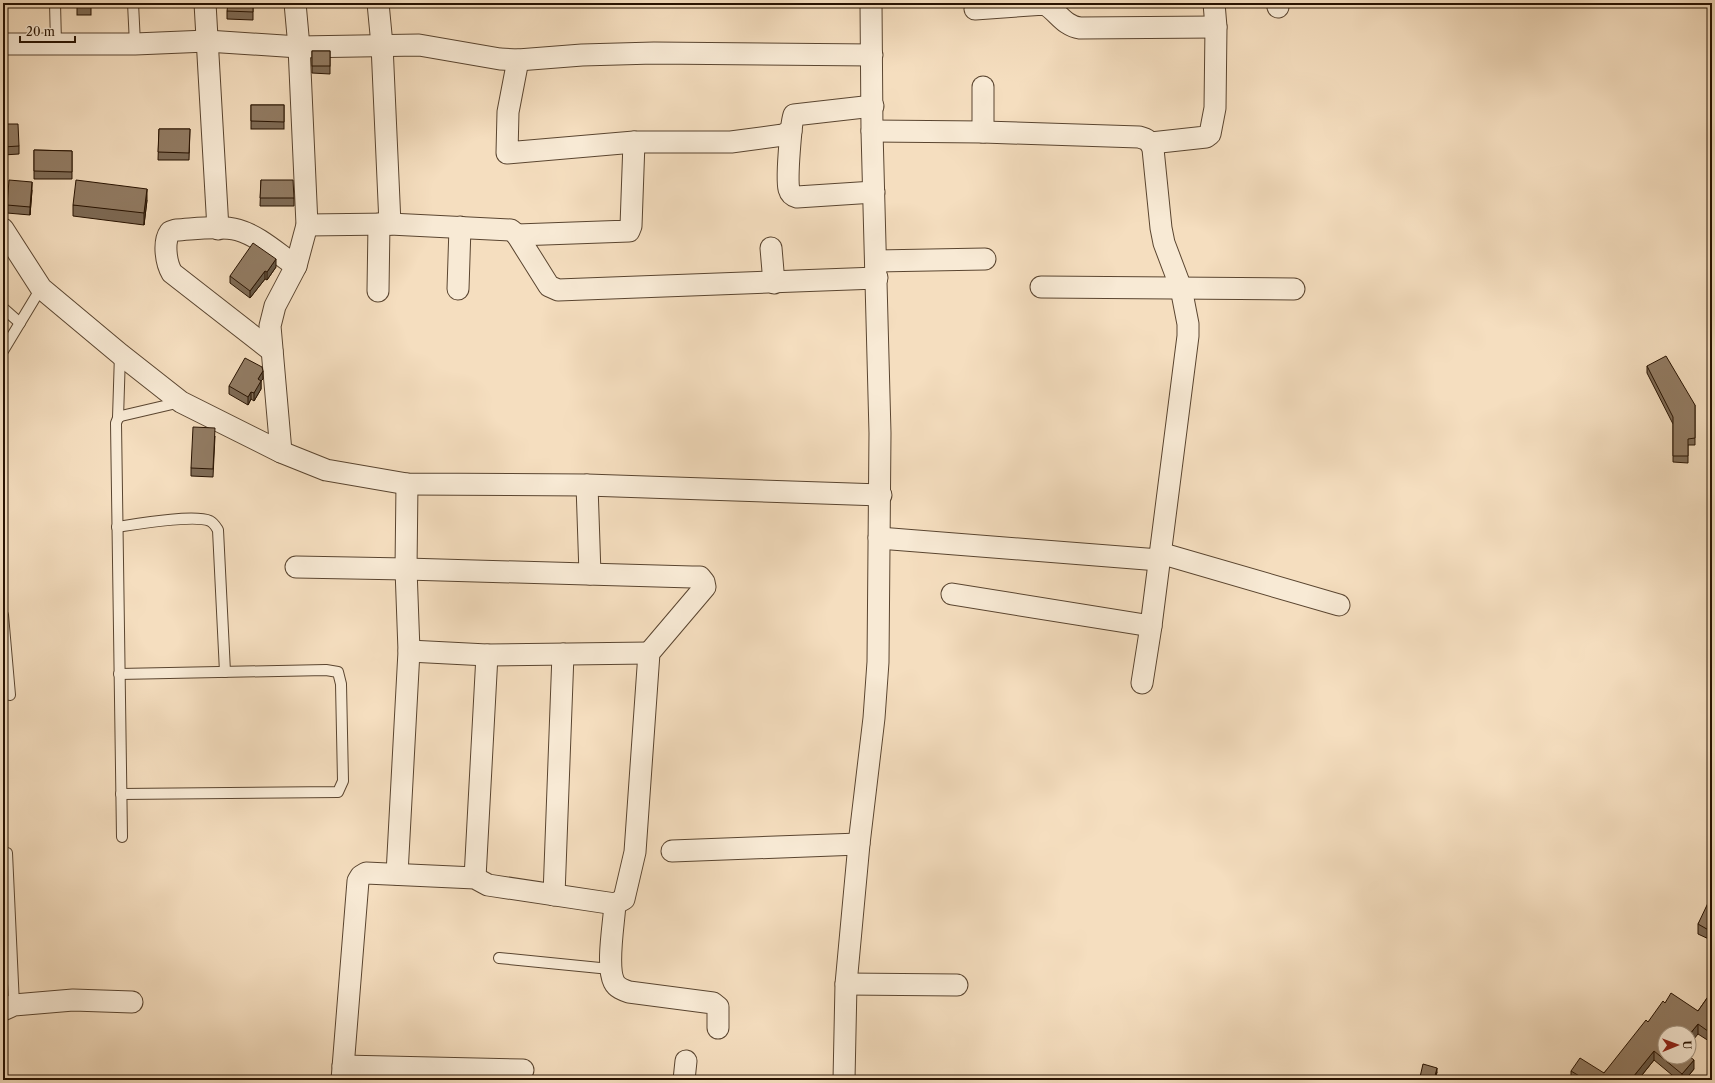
<svg xmlns="http://www.w3.org/2000/svg" width="1715" height="1083" font-family="'Libre Caslon Text',serif">
<style>
.lines{fill:none;stroke-linecap:round;stroke-linejoin:round}
.service-casing{stroke:#5a4530;stroke-width:12}
.minor-casing{stroke:#5a4530;stroke-width:23}
.service{stroke:#f8ead5;stroke-width:10}
.minor{stroke:#f8ead5;stroke-width:21}
.wall{fill:#7e6b56;stroke:#271201}
.shaded-wall{fill:#665746;stroke:#271201}
.building{fill:#927c64;stroke:#271201}
</style>
<rect width="100%" height="100%" fill="#f5debf"/>
<filter id="stains"><feTurbulence type="fractalNoise" baseFrequency=".005" numOctaves="4"/><feColorMatrix values="0 0 0 0 .2 0 0 0 0 .09 0 0 0 0 .02 0 0 0 .5 -.17"/></filter>
<radialGradient id="worn" r=".72"><stop offset=".6" stop-color="#630" stop-opacity="0"/><stop offset="1" stop-color="#630" stop-opacity=".3"/></radialGradient>
<g class="lines">
<defs>
<g id="service">
<polyline points="55,3 56,43"/>
<polyline points="133,3 135,44"/>
<polyline points="3,308 20,323"/>
<polyline points="3,351 41,288"/>
<polyline points="120,354 118,418 116,423 122,837"/>
<polyline points="118,418 121,416 181,402"/>
<path d="M117 527C137 524 194 514 210 521 214 523 216 527 218 530L225 672"/>
<polyline points="3,615 10,695"/>
<polyline points="119,674 326,670 338,672 341,684 343,781 338,792 121,794"/>
<polyline points="7,853 14,1005"/>
<polyline points="499,958 610,969"/>
</g>
<g id="minor">
<polyline points="205,3 218,229"/>
<polyline points="378,3 382,45 390,224"/>
<polyline points="1277,3 1278,7"/>
<path d="M975 9 1045 4C1058 12 1064 26 1080 28L1216 27"/>
<polyline points="3,44 135,44 207,41 299,47 419,45 500,59 518,60 582,55 654,53 872,55"/>
<polyline points="518,60 508,112 507,153 634,142 731,142 783,135 791,131"/>
<polyline points="983,87 983,132"/>
<path d="M873 106 794 115C791 121 786 183 789 189 790 193 793 196 797 197L874 192"/>
<path d="M872 131 983 132 1139 137C1147 139 1150 141 1153 149L1161 228 1164 243 1181 288 1188 324V336L1151 626 1142 683"/>
<polyline points="1151,143 1206,137 1210,134 1215,108 1216,27 1214,3"/>
<polyline points="307,225 390,224 511,230 517,235 549,286 558,290 877,278"/>
<polyline points="3,229 41,288 120,354 181,402 281,452 326,470 407,484 587,485 881,495"/>
<polyline points="517,235 629,231 631,226 634,142"/>
<polyline points="771,248 774,283"/>
<polyline points="876,261 985,259"/>
<polyline points="1041,287 1294,289"/>
<polyline points="458,289 460,227"/>
<polyline points="378,291 379,224"/>
<path d="M272 351 172 273C166 263 163 242 170 232L176 230C195 229 221 225 238 230 259 236 278 254 296 266"/>
<polyline points="281,452 270,326 275,306 296,266 307,225 299,47 295,3"/>
<polyline points="587,485 590,574"/>
<polyline points="879,538 1159,560"/>
<polyline points="1160,553 1339,605"/>
<polyline points="296,567 406,569 692,577 700,577 704,582 705,587 649,653 635,852 624,899 615,904 488,885 475,878 366,873 361,876 358,881 342,1080"/>
<polyline points="952,594 1151,626"/>
<polyline points="409,651 487,655 649,653"/>
<polyline points="672,851 859,844"/>
<polyline points="397,874 409,651 406,569 407,484"/>
<polyline points="475,878 487,655"/>
<polyline points="554,895 563,654"/>
<path d="M615 904C614 923 606 966 614 982 617 988 623 990 629 992L713 1003 718 1007V1028"/>
<polyline points="846,984 957,985"/>
<polyline points="3,1010 14,1005 73,1000 132,1002"/>
<polyline points="343,1066 523,1070"/>
<polyline points="684,1080 686,1061"/>
<polyline points="844,1080 846,984 859,844 874,718 878,662 880,433 872,131 871,3"/>
</g>
</defs>
<use href="#service" class="service-casing"/>
<use href="#minor" class="minor-casing"/>
<use href="#service" class="service"/>
<use href="#minor" class="minor"/>
</g>
<g class="wall">
<rect x="77" y="3" width="14" height="12"/>
<polygon points="253,3 253,20 227,19 227,11"/>
<polygon points="312,51 330,51 330,74 312,73"/>
<rect x="251" y="105" width="33" height="24"/>
<polygon points="3,124 19,146 19,154 3,155"/>
<polygon points="159,129 190,129 189,160 158,160"/>
<polygon points="34,150 72,151 72,179 34,179"/>
<polygon points="261,180 294,198 294,206 260,206"/>
<polygon points="32,190 30,215 7,213 7,205"/>
<polygon points="147,200 144,225 73,216 73,205"/>
<polygon points="276,267 267,280 265,279 250,298 230,283 230,276"/>
<polygon points="1647,366 1695,405 1695,445 1688,445 1688,463 1673,462 1673,424 1647,373"/>
<polygon points="1712,366 1712,382 1708,375 1708,368"/>
<polygon points="263,379 261,381 261,389 254,401 251,399 248,405 229,394 229,386"/>
<polygon points="1712,398 1712,414 1708,407 1708,400"/>
<polygon points="215,436 213,477 191,476 191,468"/>
<polygon points="1712,904 1712,955 1709,954 1709,944 1711,940 1698,934 1698,924"/>
<polygon points="1712,970 1712,984 1710,982 1710,973"/>
<polygon points="1712,991 1712,1043 1698,1034 1665,1033 1694,1069 1685,1080 1678,1080 1654,1060 1638,1080 1571,1080 1571,1071 1604,1073 1665,1003 1698,1011"/>
<polygon points="1437,1072 1435,1080 1420,1080 1420,1077"/>
</g>
<g class="shaded-wall">
<polygon points="32,182 32,190 30,215 30,207"/>
<polygon points="147,189 147,200 144,225 144,213"/>
<polygon points="276,259 276,267 267,280 267,272"/>
<polygon points="265,271 265,279 250,298 250,291"/>
<polygon points="263,371 263,379 261,381 261,389 254,401 254,393 258,379"/>
<polygon points="251,392 251,399 248,405 248,397"/>
<polygon points="1698,1024 1698,1034 1689,1045 1689,1035"/>
<polygon points="1654,1051 1654,1060 1638,1080 1633,1080 1633,1077"/>
<polygon points="1694,1060 1694,1069 1685,1080 1682,1080 1682,1074"/>
<polygon points="1437,1068 1437,1072 1435,1080 1434,1080"/>
</g>
<g class="building">
<rect x="77" y="3" width="14" height="4"/>
<polygon points="228,3 253,3 253,12 227,11"/>
<rect x="312" y="51" width="18" height="15"/>
<polygon points="251,105 284,105 284,122 251,121"/>
<polygon points="3,124 18,124 19,146 3,147"/>
<polygon points="159,129 190,129 189,153 158,152"/>
<polygon points="34,150 72,151 72,172 34,171"/>
<polygon points="9,180 32,182 30,207 7,205"/>
<polygon points="76,180 147,189 144,213 73,205"/>
<polygon points="261,180 293,180 294,198 260,198"/>
<polygon points="253,243 276,259 267,272 265,271 250,291 230,276"/>
<polygon points="1666,356 1695,405 1695,438 1688,439 1688,456 1673,456 1673,417 1647,366"/>
<polygon points="245,358 262,367 263,371 258,379 261,381 254,393 251,392 248,397 229,386"/>
<polygon points="1712,366 1712,375 1708,368"/>
<polygon points="1712,398 1712,407 1708,400"/>
<polygon points="193,427 215,428 213,469 191,468"/>
<polygon points="1708,903 1712,904 1712,932 1698,924"/>
<polygon points="1712,939 1712,946 1709,944"/>
<polygon points="1712,991 1712,1034 1698,1024 1689,1035 1689,1033 1665,1033 1665,1057 1689,1057 1689,1056 1694,1060 1682,1074 1654,1051 1633,1077 1637,1080 1579,1080 1581,1077 1571,1071 1580,1058 1604,1073 1646,1020 1648,1022 1663,1001 1665,1003 1671,993 1698,1011"/>
<polygon points="1423,1064 1437,1068 1434,1080 1429,1080 1420,1077"/>
<polygon points="1465,1077 1476,1080 1464,1080"/>
</g>
<rect width="1715" height="1083" fill="none" stroke="#f5debf" stroke-width="16"/>
<rect x="4" y="4" width="1707" height="1075" fill="none" stroke="#271201" stroke-width="2"/>
<rect x="8" y="8" width="1699" height="1067" fill="none" stroke="#271201"/>
<g transform="translate(1677 1045) rotate(89)"><circle r="19" fill="#f8ead5" stroke="#a49480"/>
<path d="M0-3L7 15L0 10L-7 15Z" fill="#8f2418"/>
<text y="-6" font-size="11" font-weight="bold" text-anchor="middle" fill="#271201">U</text>
</g>
<path d="M20 36v6h55v-6" fill="none" stroke="#271201" stroke-width="2"/>
<text x="26" y="36" font-size="12" fill="#271201" stroke="#f8ead5" stroke-width="3" paint-order="stroke">20 m</text>
<rect width="100%" height="100%" filter="url(#stains)"/>
<rect width="100%" height="100%" fill="url(#worn)"/>
</svg>
